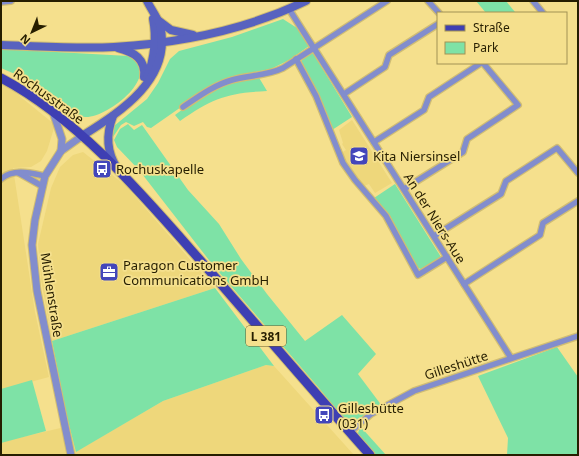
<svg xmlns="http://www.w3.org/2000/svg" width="579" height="456" font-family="'Noto Sans',sans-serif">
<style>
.built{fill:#eed77b}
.green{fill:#7ee2a6}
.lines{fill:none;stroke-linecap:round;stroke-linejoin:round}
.minor-casing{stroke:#d0bd74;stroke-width:8}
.tertiary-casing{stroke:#d0bd74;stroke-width:9}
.secondary-casing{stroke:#d0bd74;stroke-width:10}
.primary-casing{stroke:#d0bd74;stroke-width:11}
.minor{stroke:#828dcd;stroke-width:5.5}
.tertiary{stroke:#828dcd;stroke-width:7}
.secondary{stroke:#5862bf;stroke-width:8}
.primary{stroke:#3e3fb3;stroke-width:9}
.labels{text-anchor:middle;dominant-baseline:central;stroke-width:3.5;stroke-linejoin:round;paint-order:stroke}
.shield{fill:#f5e08d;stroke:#64582a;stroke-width:1}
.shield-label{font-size:12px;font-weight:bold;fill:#261e00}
.street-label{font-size:13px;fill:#261e00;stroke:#f5e08d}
.poi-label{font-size:13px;fill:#261e00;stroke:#f5e08d;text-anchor:start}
</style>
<rect width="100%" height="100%" fill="#f5e08d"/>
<g class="built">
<polygon points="1,81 54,124 54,128 47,151 41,161 31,167 13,168 35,312 49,377 1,390"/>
<polygon points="352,120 392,183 375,193 369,184 364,186 353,173 341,153 346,150 342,144 343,143 339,130"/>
<polygon points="83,152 125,185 215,288 52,341 41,280 38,244 51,188 60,167 73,155"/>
<polygon points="266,365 274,366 354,455 1,455 1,442 69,426 77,451 163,401"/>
</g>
<g class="green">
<polygon points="476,1 506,1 515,12 486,13"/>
<polygon points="283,19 297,28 309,46 289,60 271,69 235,76 217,82 151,128 147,127 143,122 134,126 126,122 121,125 113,137 111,137 114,126 147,99 158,83 170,59 179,51 232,37"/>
<path d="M1 49 129 56C165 74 106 119 85 117 77 117 62 101 55 96 40 84 19 76 1 68Z"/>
<polygon points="313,53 352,117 332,130 301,63 303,58"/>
<path d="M258 76 267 91C227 93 213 98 180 121L175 115 195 100 226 83Z"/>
<polygon points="128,124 134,130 142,125 188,190 219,224 241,259 267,294 305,341 342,315 376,354 358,374 382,406 362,417 353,426 346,422 319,388 212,264 139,170 117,147 114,140 120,129"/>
<polygon points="395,184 441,257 421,269 415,267 374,198"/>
<polygon points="215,288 274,366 266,365 163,401 76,452 66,413 52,341"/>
<polygon points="557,347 578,377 578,455 507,455 508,438 478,376"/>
<polygon points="32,380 46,431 1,443 1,389"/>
<polygon points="360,426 386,455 373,455 357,437"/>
</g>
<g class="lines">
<defs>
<g id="minor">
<polyline points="428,1 439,13"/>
<polyline points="533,1 543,13"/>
<polyline points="1,2 11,1"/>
<polyline points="289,9 511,358"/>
<polyline points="296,59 316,96 343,163 355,180 386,216 418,275 447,257"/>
<polyline points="344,94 385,67 389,55 438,24"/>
<path d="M183 107C198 97 214 85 232 80 249 75 267 76 283 68L387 1"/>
<polyline points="374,142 424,110 429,97 481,63"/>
<polyline points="19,173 42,186"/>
<path d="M1 179C13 168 31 173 45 176"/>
<polyline points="404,189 463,152 467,139 518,105 483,63"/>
<polyline points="434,236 501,194 506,181 557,148 578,173"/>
<polyline points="464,284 540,235 543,223 578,201"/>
<polyline points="350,432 371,414 414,391 578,336"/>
</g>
<g id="tertiary">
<polyline points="53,112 62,139 61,151"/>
<polyline points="71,455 37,291 32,245 35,220 45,176 61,151 82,136"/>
</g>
<g id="secondary">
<polyline points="159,21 171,30 193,35"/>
<path d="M1 45C38 46 76 49 114 47 180 43 246 30 306 1"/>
<path d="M118 48C134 52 146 59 144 77"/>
<path d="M147 78C154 59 157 39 153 19"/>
<path d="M113 116C106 134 106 151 117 168"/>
<path d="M82 136C120 112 173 79 160 25 157 17 151 9 147 1"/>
</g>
<path id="primary" d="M1 78C81 120 148 201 207 268 261 330 315 393 370 455"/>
</defs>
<use href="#minor" class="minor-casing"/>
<use href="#tertiary" class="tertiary-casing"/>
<use href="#secondary" class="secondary-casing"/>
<use href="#primary" class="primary-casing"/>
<use href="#minor" class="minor"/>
<use href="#tertiary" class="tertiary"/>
<use href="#secondary" class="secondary"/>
<use href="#primary" class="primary"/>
</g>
<defs>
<symbol id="school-square" viewBox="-11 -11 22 22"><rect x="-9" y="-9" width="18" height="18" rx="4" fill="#4346bb" stroke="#f5e08d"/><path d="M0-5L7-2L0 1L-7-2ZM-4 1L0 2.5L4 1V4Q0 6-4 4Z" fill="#fff"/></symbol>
<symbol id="bus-square" viewBox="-11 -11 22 22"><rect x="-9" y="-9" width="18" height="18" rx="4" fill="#4346bb" stroke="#f5e08d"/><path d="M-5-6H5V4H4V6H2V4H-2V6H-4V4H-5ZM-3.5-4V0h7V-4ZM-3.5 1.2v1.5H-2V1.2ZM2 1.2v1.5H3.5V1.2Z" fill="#fff"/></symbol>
<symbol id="office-square" viewBox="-11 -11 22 22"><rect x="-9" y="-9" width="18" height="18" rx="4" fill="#4346bb" stroke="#f5e08d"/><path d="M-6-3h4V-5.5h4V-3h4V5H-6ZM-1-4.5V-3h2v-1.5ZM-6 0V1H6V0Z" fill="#fff"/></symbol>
</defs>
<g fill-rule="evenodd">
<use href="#school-square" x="348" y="145" width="22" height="22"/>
<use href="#bus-square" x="91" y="158" width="22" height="22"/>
<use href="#office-square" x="98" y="261" width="22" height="22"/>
<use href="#bus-square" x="313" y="404" width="22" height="22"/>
</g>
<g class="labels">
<rect class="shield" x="246" y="326" width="40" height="20" rx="3"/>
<g class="shield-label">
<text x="266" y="336">L 381</text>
</g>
<g class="street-label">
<text transform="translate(49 96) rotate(36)">Rochusstraße</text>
<text transform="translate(435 218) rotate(58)">An der Niers-Aue</text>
<text transform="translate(52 295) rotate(81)">Mühlenstraße</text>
<text transform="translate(456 365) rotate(-18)">Gilleshütte</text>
</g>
<g class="poi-label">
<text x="373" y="156">Kita Niersinsel</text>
<text x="116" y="169">Rochuskapelle</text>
<text x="123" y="265">Paragon Customer<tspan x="123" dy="15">Communications GmbH</tspan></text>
<text x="338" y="408">Gilleshütte<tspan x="338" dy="15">(031)</tspan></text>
</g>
</g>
<rect width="579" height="456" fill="none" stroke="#261e00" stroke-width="4"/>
<rect x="437" y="12" width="130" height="52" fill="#f5e08d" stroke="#a29255"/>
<rect x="445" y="25" width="20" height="6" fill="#3e3fb3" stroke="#a29255"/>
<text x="473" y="32" font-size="12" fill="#261e00">Straße</text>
<rect x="445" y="42" width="20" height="12" fill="#7ee2a6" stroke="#a29255"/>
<text x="473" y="52" font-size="12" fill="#261e00">Park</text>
<g transform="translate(32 32) rotate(223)" stroke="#f5e08d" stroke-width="3" paint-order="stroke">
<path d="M0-3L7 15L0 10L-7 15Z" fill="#261e00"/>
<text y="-6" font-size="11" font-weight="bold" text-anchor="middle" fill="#261e00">N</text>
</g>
</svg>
